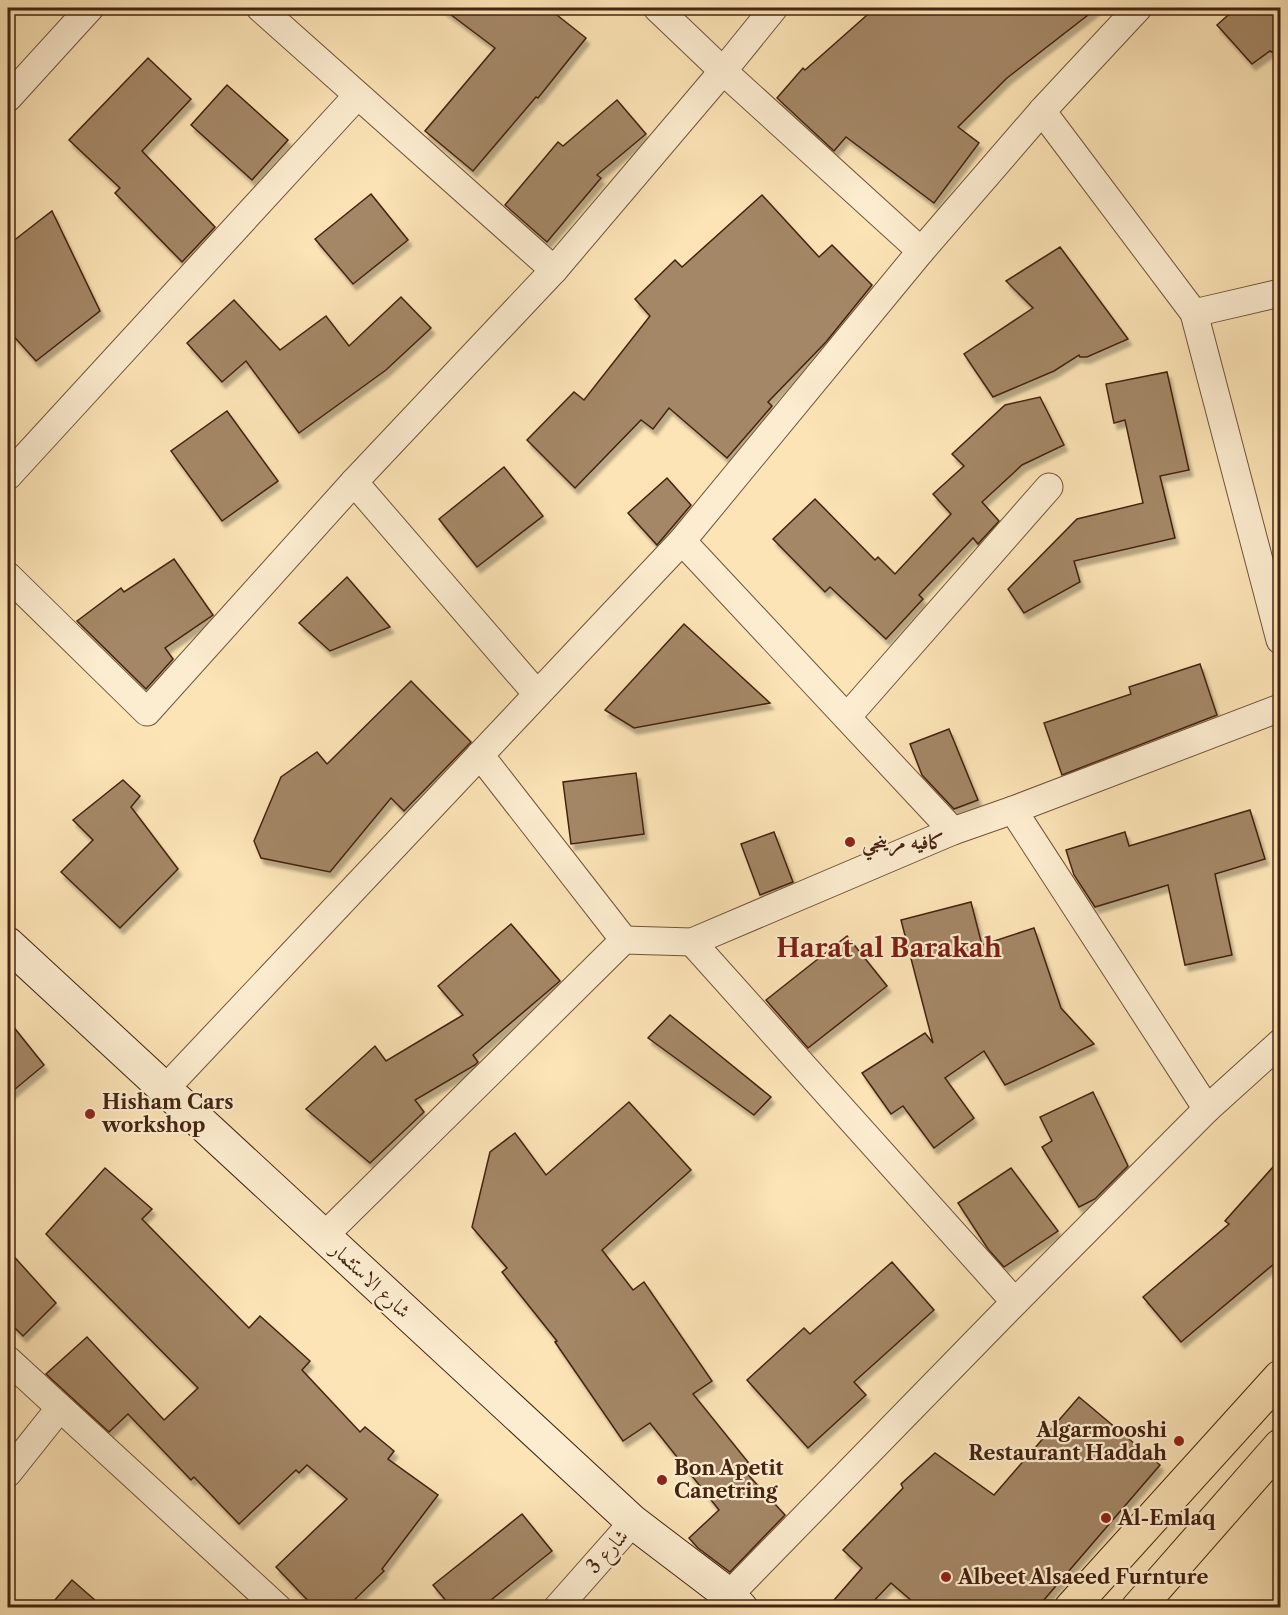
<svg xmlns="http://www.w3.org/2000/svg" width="1288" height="1615" font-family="'Libre Caslon Text',Amiri,serif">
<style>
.building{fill:#a48766;stroke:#44230f;stroke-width:1.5;filter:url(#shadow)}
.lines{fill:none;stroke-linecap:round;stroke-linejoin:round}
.street-casing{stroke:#725339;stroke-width:29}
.secondary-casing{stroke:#44230f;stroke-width:35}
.primary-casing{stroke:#44230f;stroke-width:35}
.street{stroke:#fdedd0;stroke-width:27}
.secondary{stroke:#fdedd0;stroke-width:33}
.primary{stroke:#fce4b6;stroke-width:33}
.poi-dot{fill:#8f2418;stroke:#fdedd0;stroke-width:2}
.labels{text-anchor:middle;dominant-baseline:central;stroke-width:4.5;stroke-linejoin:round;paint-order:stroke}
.poi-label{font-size:20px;font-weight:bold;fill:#44230f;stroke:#fdedd0;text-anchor:start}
.street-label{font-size:20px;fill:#44230f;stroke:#fdedd0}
.district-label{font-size:26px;font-weight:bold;fill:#7a1f14;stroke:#fdedd0}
</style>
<defs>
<filter id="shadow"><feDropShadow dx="3.5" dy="6" stdDeviation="1.5" flood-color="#0004"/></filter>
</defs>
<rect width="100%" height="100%" fill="#fce4b6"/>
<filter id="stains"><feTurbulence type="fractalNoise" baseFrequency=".00333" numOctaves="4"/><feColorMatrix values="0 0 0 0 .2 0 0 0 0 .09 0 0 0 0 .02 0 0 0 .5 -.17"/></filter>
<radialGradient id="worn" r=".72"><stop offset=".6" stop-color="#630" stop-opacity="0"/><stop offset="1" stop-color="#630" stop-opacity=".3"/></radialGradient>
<g class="building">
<polygon points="442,8 548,8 586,38 538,98 536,97 473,171 425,131 495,48"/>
<polygon points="875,8 1097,8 1007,78 958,127 979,143 934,203 846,137 834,151 777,98 803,68 805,70"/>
<polygon points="1236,8 1281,8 1281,57 1270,51 1252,64 1217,25"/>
<polygon points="148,58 191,99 142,151 215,227 182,262 115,193 120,188 69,140"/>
<polygon points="227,85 288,140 252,180 191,125"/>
<polygon points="617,100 646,134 597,175 601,178 547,242 505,205 558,142 563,146"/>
<polygon points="371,194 408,240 353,284 315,239"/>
<polygon points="762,195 819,257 832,245 872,285 826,342 768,402 772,406 727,458 669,408 653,429 641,420 575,488 527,440 574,392 584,400 650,316 635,299 675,260 682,267"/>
<polygon points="52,211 100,311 36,361 8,330 8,281 14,275 8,263 8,245"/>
<polygon points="1060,247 1128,339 1087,357 1080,357 1079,355 1054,371 993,397 964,354 1033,308 1006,281"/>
<polygon points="401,297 431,328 386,370 299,433 246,361 222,382 187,343 234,300 280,350 326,316 349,346"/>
<polygon points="1167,372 1189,470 1160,476 1175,538 1074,561 1080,582 1024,613 1008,589 1077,519 1143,503 1125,420 1114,423 1106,384"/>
<polygon points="1040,397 1064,445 1022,465 982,502 999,521 978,544 973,538 919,595 923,599 886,639 830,587 825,592 773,539 815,499 875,560 878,557 895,574 951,514 933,494 964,466 952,454 1005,405"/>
<polygon points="227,411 278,481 222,521 171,451"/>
<polygon points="504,467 543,516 477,567 439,519"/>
<polygon points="667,478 691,505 657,545 628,513"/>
<polygon points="174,559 213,615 165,648 173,659 146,689 77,621 121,588 124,592"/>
<polygon points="347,577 390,627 330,651 299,623"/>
<polygon points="684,624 770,703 634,728 605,710"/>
<polygon points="1200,664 1217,715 1062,775 1044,723 1131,694 1129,687"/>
<polygon points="411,681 471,742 404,811 391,798 330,872 261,858 254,841 281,777 317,752 327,764"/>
<polygon points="949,729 978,800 954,809 922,775 910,744"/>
<polygon points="636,773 644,834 571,844 563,782"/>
<polygon points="123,780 140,796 131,807 178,869 120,928 61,872 93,840 73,820"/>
<polygon points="1250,810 1265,859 1215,874 1232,955 1185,965 1168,885 1095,907 1074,875 1066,850 1125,832 1129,846"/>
<polygon points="774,832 793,882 760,895 741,844"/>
<polygon points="971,902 982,945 1034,928 1061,1008 1094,1044 1005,1085 984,1051 945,1078 974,1118 934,1148 903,1106 891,1114 862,1073 925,1033 933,1043 901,920"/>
<polygon points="511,924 560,981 473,1055 478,1062 475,1065 415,1100 424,1112 370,1163 306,1109 375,1046 386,1061 463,1015 438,986"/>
<polygon points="847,936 887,986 808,1048 766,1000"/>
<polygon points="670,1015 771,1097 754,1115 648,1038"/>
<polygon points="8,1020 44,1065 8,1095"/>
<polygon points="1093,1092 1128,1166 1095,1199 1079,1207 1042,1147 1052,1141 1040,1117"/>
<polygon points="629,1102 691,1170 602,1250 633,1290 644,1282 712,1381 693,1394 748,1462 741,1467 785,1515 730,1572 698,1548 689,1538 719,1510 650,1423 623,1441 555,1342 557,1341 502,1272 507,1268 472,1227 490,1152 515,1133 546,1175"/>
<polygon points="1281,1158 1281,1258 1181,1342 1143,1297 1229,1224 1225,1221"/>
<polygon points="105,1168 152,1209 142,1219 249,1328 260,1316 310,1361 302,1370 360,1432 365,1427 394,1451 388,1459 438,1495 382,1569 384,1571 346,1608 315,1608 276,1567 347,1499 307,1465 299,1473 296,1470 239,1524 194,1477 191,1480 128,1414 109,1432 46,1374 87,1337 164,1420 198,1388 46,1234"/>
<polygon points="1011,1168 1058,1231 1004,1267 988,1249 958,1203"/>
<polygon points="8,1250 56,1303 23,1336 8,1321"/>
<polygon points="892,1262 934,1310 854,1382 866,1395 808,1448 747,1380 804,1328 810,1334"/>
<polygon points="1079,1397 1160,1465 1037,1608 920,1608 891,1583 867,1608 827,1608 862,1568 843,1550 903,1488 901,1484 935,1453 994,1495"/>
<polygon points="522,1514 552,1551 481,1608 452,1608 433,1585"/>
<polygon points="72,1580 104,1608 48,1608"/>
</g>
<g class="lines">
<defs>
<g id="street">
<polyline points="260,8 554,270"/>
<polyline points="657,8 723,71 921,251"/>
<polyline points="8,98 90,8"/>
<polyline points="1042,111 1194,313 1280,640"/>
<polyline points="1194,313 1280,293"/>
<polyline points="8,476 357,96"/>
<polyline points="354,482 537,694"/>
<polyline points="682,541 953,831"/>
<polyline points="8,576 147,712 354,482 554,270 723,71 774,8"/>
<polyline points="847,717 1049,487"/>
<polyline points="480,755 624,940"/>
<polyline points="1013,810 1207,1109"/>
<polyline points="692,942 1015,1302"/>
<polyline points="165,1089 682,541 921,251 1042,111 1138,8"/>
<polyline points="324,1236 624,940 692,942 953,831 1013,810 1280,708"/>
<polyline points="8,1360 278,1608"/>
<polyline points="8,1473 59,1409"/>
<polyline points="729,1595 1015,1302 1207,1109 1280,1043"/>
<polyline points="557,1608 633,1522"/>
</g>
<polyline id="secondary" points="8,944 633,1522 729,1595 741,1608"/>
<g id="primary">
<polyline points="1071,1608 1280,1377"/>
<polyline points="1138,1608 1280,1446"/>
</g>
</defs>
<use href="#street" class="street-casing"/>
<use href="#secondary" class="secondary-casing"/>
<use href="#primary" class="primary-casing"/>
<use href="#street" class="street"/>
<use href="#secondary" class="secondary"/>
<use href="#primary" class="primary"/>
</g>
<g class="poi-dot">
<circle cx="850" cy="842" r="6"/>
<circle cx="90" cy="1114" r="6"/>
<circle cx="1179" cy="1441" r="6"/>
<circle cx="662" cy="1480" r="6"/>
<circle cx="1106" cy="1518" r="6"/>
<circle cx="946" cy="1577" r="6"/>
</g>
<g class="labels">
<g class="poi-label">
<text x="862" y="842">كافيه مرينجي</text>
<text x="102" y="1102">Hisham Cars<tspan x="102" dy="23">workshop</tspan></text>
<text x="1167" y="1430" text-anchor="end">Algarmooshi<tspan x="1167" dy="23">Restaurant Haddah</tspan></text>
<text x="674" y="1468">Bon Apetit<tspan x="674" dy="23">Canetring</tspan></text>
<text x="1118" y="1518">Al-Emlaq</text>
<text x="958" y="1577">Albeet Alsaeed Furnture</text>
</g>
<g class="street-label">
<text transform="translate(371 1280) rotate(43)">شارع الاستثمار</text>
<text transform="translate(607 1551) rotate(-48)">شارع 3</text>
</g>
<g class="district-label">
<text x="889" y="948">Harat al Barakah</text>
</g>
</g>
<rect width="1288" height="1615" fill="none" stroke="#fce4b6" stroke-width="30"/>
<rect x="9" y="9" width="1270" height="1597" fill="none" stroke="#44230f" stroke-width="3"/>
<rect x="15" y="15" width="1258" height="1585" fill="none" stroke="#44230f" stroke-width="1.5"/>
<rect width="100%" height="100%" filter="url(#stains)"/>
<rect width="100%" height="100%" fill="url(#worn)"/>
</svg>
